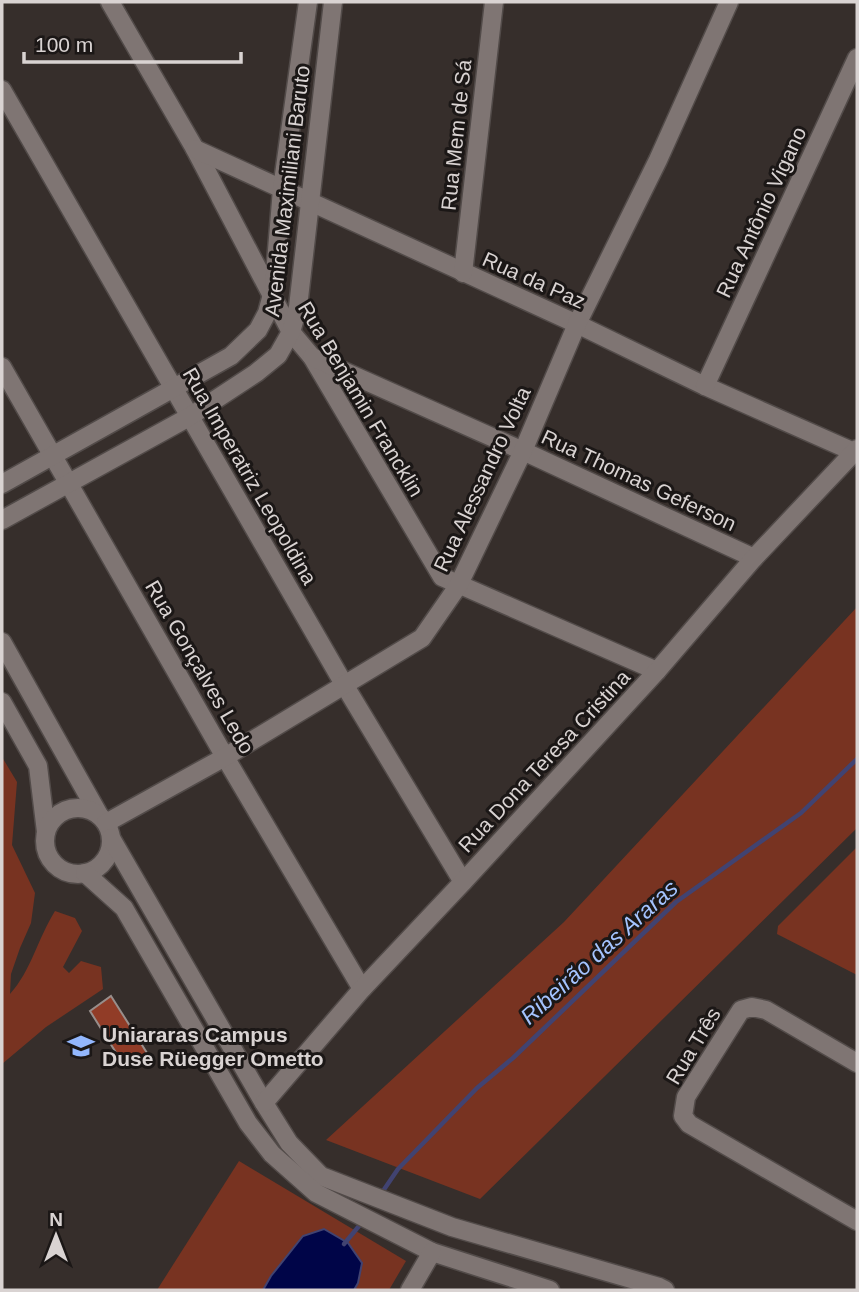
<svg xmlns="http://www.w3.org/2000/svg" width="859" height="1292" font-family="Helvetica,sans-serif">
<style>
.green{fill:#783321}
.water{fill:#000548;stroke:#414371;stroke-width:2}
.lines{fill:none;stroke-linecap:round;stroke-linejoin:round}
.stream{stroke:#414371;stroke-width:4.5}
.building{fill:#913c27;stroke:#988e8b;stroke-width:2}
.minor-casing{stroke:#524b49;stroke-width:21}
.minor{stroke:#7f7573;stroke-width:18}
.labels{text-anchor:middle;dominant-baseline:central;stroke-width:6;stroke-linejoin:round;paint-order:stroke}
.street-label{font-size:21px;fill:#d9d3d2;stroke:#1b1716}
.poi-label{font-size:21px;font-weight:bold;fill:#d9d3d2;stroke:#1b1716;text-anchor:start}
.water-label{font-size:23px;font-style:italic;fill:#a4c3fe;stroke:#1b1716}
</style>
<rect width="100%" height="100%" fill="#362e2b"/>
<g class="green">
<polygon points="857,607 857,828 480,1199 326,1140 564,922"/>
<path d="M2 757 17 782 12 845 35 893 31 923 20 948 11 974 10 994C31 971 38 938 55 911L75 918 82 931 63 967 69 973 81 961 101 967 103 989 46 1027 2 1064Z"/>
<polygon points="857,847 857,975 777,934 778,926"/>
<polygon points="239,1161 406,1261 389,1290 157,1290"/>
</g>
<polygon class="water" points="324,1229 348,1243 362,1263 358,1283 354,1290 263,1290 271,1276 303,1236"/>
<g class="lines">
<g class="stream">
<polyline points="383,1191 398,1169 477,1088 513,1058 676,902 801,813 857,759"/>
<polyline points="344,1244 359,1226"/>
</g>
</g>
<polygon class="building" points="111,996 147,1053 125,1067 90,1011"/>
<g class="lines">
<defs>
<g id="minor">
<polyline points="110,2 195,149 291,332 312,357 442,577 657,671"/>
<polyline points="2,90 345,686 463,882"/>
<polyline points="195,149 577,324 705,386 854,452"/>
<polyline points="463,273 494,2"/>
<polyline points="312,357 523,451 754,558"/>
<polyline points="2,367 225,757 362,989"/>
<polyline points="705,386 857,58"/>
<polyline points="2,484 231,356 258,330 267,313 274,287 282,189 308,2"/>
<polyline points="2,520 189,417 256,373 278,355 291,332 298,307 333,2"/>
<polyline points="2,642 99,815"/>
<polyline points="2,702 38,766 46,832"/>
<circle cx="78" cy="841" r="33"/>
<polyline points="106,823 225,757 422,638 458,586 523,451 577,324 658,160 729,2"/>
<polyline points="111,838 264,1103 289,1143 321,1176 452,1227 659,1287 665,1290"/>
<polyline points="85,873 124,908 248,1123 272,1154 316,1193 432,1252 550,1290"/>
<polyline points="857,1063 766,1010 752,1007 741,1010 686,1097 683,1116 689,1124 857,1221"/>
<polyline points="264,1103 362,989 463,882 657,671 754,558 857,449"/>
<polyline points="410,1290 432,1252"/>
</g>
</defs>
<use href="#minor" class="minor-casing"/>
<use href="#minor" class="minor"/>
</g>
<defs>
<symbol id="university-bare" viewBox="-9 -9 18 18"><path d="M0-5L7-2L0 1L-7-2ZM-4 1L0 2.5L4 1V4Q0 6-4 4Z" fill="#93b7fd" stroke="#1b1716" stroke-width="2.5" paint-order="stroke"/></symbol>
</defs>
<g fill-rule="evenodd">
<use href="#university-bare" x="62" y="1027" width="38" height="38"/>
</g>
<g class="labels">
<g class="street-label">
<text transform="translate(456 135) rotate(-84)">Rua Mem de Sá</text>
<text transform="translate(287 191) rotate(-83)">Avenida Maximiliani Baruto</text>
<text transform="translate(761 212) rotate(-65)">Rua Antônio Vigano</text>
<text transform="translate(534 280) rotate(24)">Rua da Paz</text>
<text transform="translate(361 399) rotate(59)">Rua Benjamin Francklin</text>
<text transform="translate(250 476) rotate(60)">Rua Imperatriz Leopoldina</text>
<text transform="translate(482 479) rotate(-65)">Rua Alessandro Volta</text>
<text transform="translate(639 480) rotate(25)">Rua Thomas Geferson</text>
<text transform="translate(200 667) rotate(60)">Rua Gonçalves Ledo</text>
<text transform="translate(544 761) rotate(-47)">Rua Dona Teresa Cristina</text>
<text transform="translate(693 1046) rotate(-59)">Rua Três</text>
</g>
<g class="poi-label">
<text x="102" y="1034">Uniararas Campus<tspan x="102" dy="24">Duse Rüegger Ometto</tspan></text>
</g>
<g class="water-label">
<text transform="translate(599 952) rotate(-42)">Ribeirão das Araras</text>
</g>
</g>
<rect width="859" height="1292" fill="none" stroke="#d9d3d2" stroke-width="7"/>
<g transform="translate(56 1236)" stroke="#1b1716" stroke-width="5" paint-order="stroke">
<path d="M0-5L12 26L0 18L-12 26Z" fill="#d9d3d2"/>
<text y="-10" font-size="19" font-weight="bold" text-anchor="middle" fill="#d9d3d2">N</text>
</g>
<path d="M24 52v10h217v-10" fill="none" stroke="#d9d3d2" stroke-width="3.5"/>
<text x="35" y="52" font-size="21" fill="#d9d3d2" stroke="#1b1716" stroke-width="5" paint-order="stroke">100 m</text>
</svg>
